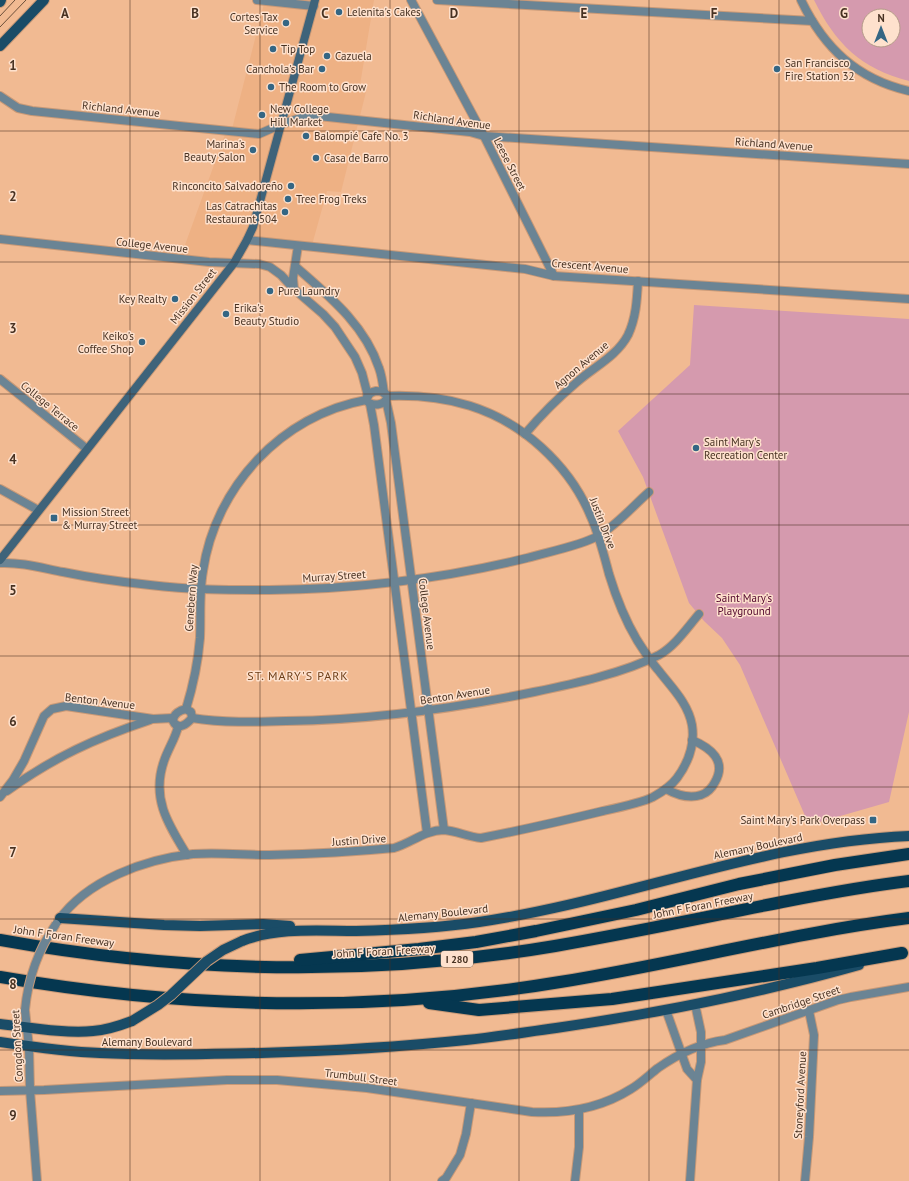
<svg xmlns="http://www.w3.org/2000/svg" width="909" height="1181" font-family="'PT Sans',sans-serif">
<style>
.built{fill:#eeb184}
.green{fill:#d59aae;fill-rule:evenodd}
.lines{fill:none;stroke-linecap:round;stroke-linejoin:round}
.minor-casing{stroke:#c89977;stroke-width:10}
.secondary-casing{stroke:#c89977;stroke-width:10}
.primary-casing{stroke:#c89977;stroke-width:12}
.motorway-casing{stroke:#c89977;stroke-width:14}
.minor{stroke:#6b8494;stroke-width:8}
.secondary{stroke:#3e637a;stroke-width:8}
.primary{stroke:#1a4c67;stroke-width:10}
.motorway{stroke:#053750;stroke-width:12}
.tram{stroke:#6c4f3a;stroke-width:1}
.minor-bridge-casing{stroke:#c89977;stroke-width:10;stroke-linecap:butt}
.primary-bridge-casing{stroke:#c89977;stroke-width:12;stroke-linecap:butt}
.minor-bridge{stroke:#6b8494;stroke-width:8}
.primary-bridge{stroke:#1a4c67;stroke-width:10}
.grid{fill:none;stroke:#483222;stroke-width:1;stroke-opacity:0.55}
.poi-dot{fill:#346684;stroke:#fee1cd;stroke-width:1.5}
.labels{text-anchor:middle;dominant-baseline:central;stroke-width:3;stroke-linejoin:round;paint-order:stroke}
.shield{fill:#fee1cd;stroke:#7f6655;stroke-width:1}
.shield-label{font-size:10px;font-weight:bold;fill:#483222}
.poi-label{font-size:11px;fill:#483222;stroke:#fee1cd;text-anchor:start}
.street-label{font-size:11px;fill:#483222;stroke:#fee1cd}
.park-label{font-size:11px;fill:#50042b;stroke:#fee1cd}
.neighbourhood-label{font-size:12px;letter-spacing:1px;fill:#6e3f19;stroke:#fee1cd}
.grid-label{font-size:13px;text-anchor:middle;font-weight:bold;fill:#483222;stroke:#fee1cd;stroke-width:3;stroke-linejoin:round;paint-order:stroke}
</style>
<rect width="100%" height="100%" fill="#f1ba92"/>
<polygon class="built" points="265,0 374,0 359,91 366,92 341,192 327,191 312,245 251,239 237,261 181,256 227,129 232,129"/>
<g class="green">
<path d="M814 0H909V81C861 69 835 43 814 0ZM869 16H893V40H869Z"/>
<polygon points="694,305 909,319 909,712 889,802 809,825 740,665 722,638 704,621 689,603 643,477 618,431 690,365"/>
</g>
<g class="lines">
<defs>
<g id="minor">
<polyline points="257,0 314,6"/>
<polyline points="411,0 484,136 554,276"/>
<polyline points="437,0 812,21"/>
<path d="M801 0C824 48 857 79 909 91"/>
<polyline points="0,96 18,108 32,111 259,134 282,124 309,115 470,132 484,136 909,164"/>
<polyline points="0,239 209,262 259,264 270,267 281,275 294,289 323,314 335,327 355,357 362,373 368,396"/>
<polyline points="247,240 525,269 554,276 909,299"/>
<path d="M296 267C329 296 365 325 379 368 382 376 383 385 384 393"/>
<polyline points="294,289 293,278 298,246"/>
<polyline points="0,379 87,449"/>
<path d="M376 391C381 391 386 392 388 397 384 406 372 407 366 400 367 395 370 392 376 391Z"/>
<polyline points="386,400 391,423 444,830"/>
<polyline points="370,404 374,425 427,833"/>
<path d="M525 434C541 415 558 398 577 382 594 367 617 356 628 335 636 318 637 300 638 281"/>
<polyline points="0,489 38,510"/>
<path d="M0 563C22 562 42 568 63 572 92 578 121 582 150 585 190 590 229 590 269 590 356 589 442 579 527 558 547 552 580 546 598 536 616 526 633 506 649 492"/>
<path d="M186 709C193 686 198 663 200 638 201 616 199 593 203 571 215 487 282 415 366 400"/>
<path d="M186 709 191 712 192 718C187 724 178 731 173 721 173 714 180 710 186 709Z"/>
<path d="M192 718C223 723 255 722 286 721 370 720 452 709 534 692 573 684 624 673 659 655 675 646 687 628 699 614"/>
<path d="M178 727C175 739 168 749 164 761 151 798 168 824 187 855"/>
<path d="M666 789C677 795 689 799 701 795 707 793 712 788 715 782 727 761 711 748 692 740"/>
<path d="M7 791C54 757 96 738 150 720"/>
<polyline points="0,797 13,780 24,761 44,716 52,709 66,706 153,719 173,718"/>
<path d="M58 921C87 880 145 859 193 854 218 852 244 855 269 855 311 854 352 852 394 848 411 843 425 830 444 830 457 831 468 837 481 838 522 830 562 821 603 811 617 808 641 803 653 797 662 792 671 786 677 778 688 763 695 744 692 725 688 703 672 688 659 671 651 662 644 651 637 640 625 620 616 597 609 574 604 555 599 535 591 517 580 490 562 466 541 447 497 407 446 394 388 396"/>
<polyline points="25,1010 29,1047 30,1090 37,1181"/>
<polyline points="666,1010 687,1069 697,1080"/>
<path d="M0 1091 44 1090 227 1080H277L367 1088 532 1112C568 1114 601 1108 631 1089 641 1083 649 1075 658 1068 678 1054 701 1043 725 1040L838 1000 851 997 909 987"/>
<polyline points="442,1181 446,1178 460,1155 466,1134 471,1103"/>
<polyline points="575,1181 579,1147 579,1111"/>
<polyline points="690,1181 697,1080 701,1062 701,1032 695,1004"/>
<polyline points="805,1181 809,1137 814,1035 809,1011"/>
</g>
<polyline id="secondary" points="0,560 234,263 247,240 253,227 315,0"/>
<g id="primary">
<polyline points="0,2 1,0"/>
<polyline points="0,46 44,0"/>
<polyline points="60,918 164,925 200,926 263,924 290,926"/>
<path d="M242 941C278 927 319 931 356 931 398 930 438 928 479 922 624 901 761 842 909 836"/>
<path d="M0 1024C27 1027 66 1034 93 1031 107 1030 119 1026 132 1021"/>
<path d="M0 1042C33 1047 66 1052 100 1053 153 1056 207 1054 261 1053 329 1051 398 1047 466 1040 496 1037 526 1032 556 1028 659 1013 760 993 859 965"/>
</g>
<g id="motorway">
<path d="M0 940C183 973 371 977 555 946 631 933 706 917 782 902 824 894 866 886 909 881"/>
<polyline points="300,960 419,949 476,942 536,931 636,910 739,884 835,865 909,854"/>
<path d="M0 977C185 1009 374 1013 560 982 677 963 792 933 909 918"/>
<polyline points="429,1003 479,1010 612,999 817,968 902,953"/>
</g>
</defs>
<use href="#minor" class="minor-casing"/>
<use href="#secondary" class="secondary-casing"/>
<use href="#primary" class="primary-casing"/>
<use href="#motorway" class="motorway-casing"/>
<use href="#minor" class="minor"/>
<use href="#secondary" class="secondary"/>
<use href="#primary" class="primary"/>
<use href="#motorway" class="motorway"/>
<g class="tram">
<polyline points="0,16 15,0"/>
<polyline points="0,27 26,0"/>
</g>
<defs>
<path id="minor-bridge" d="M25 1010C28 978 38 950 56 924"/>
<polyline id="primary-bridge" points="132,1021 158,1005 171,995 207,961 223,950 242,941"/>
</defs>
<use href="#minor-bridge" class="minor-bridge-casing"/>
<use href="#primary-bridge" class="primary-bridge-casing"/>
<use href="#minor-bridge" class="minor-bridge"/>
<use href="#primary-bridge" class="primary-bridge"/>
</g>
<path class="grid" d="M130 0V1181M260 0V1181M390 0V1181M519 0V1181M649 0V1181M779 0V1181M0 131H909M0 262H909M0 394H909M0 525H909M0 656H909M0 787H909M0 919H909M0 1050H909"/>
<g class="poi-dot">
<circle cx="339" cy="12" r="4"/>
<circle cx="286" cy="23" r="4"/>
<circle cx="273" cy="49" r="4"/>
<circle cx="327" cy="56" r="4"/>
<circle cx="322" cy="69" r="4"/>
<circle cx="777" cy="69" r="4"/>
<circle cx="271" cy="87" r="4"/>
<circle cx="262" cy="115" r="4"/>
<circle cx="306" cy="136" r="4"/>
<circle cx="253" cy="150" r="4"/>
<circle cx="316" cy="158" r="4"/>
<circle cx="291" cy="186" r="4"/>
<circle cx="288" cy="199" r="4"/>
<circle cx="285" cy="212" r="4"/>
<circle cx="270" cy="291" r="4"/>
<circle cx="175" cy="299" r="4"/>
<circle cx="226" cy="314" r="4"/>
<circle cx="142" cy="342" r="4"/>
<circle cx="696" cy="448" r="4"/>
<rect x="50" y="514" width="8" height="8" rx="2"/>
<rect x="869" y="816" width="8" height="8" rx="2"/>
</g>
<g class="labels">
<rect class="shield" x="441" y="951" width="32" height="16" rx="3"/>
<g class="shield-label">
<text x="457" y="959">I 280</text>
</g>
<g class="poi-label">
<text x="347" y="12">Lelenita's Cakes</text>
<text x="278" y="17" text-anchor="end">Cortes Tax<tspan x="278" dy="13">Service</tspan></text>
<text x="281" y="49">Tip Top</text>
<text x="335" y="56">Cazuela</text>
<text x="785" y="63">San Francisco<tspan x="785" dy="13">Fire Station 32</tspan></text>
<text x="314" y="69" text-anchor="end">Canchola's Bar</text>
<text x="279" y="87">The Room to Grow</text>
<text x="270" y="109">New College<tspan x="270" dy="13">Hill Market</tspan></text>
<text x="314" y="136">Balompié Cafe No. 3</text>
<text x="245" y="144" text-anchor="end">Marina's<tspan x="245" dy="13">Beauty Salon</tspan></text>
<text x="324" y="158">Casa de Barro</text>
<text x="283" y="186" text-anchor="end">Rinconcito Salvadoreño</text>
<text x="296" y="199">Tree Frog Treks</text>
<text x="277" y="206" text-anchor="end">Las Catrachitas<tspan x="277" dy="13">Restaurant 504</tspan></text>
<text x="278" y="291">Pure Laundry</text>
<text x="167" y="299" text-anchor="end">Key Realty</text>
<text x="234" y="308">Erika's<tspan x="234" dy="13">Beauty Studio</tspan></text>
<text x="134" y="336" text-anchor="end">Keiko's<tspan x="134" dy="13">Coffee Shop</tspan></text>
<text x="704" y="442">Saint Mary's<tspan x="704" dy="13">Recreation Center</tspan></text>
<text x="62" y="512">Mission Street<tspan x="62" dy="13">&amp; Murray Street</tspan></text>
<text x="865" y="820" text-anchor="end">Saint Mary's Park Overpass</text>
</g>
<g class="street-label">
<text transform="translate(121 109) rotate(6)">Richland Avenue</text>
<text transform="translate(452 120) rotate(8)">Richland Avenue</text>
<text transform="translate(774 144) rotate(4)">Richland Avenue</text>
<text transform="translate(510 164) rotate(63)">Leese Street</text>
<text transform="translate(152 245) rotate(6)">College Avenue</text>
<text transform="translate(590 266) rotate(5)">Crescent Avenue</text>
<text transform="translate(193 296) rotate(-52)">Mission Street</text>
<text transform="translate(581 365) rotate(-40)">Agnon Avenue</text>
<text transform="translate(50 406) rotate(39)">College Terrace</text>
<text transform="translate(603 523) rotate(69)">Justin Drive</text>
<text transform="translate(334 576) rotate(-4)">Murray Street</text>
<text transform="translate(191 598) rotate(-86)">Genebern Way</text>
<text transform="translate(427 614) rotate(83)">College Avenue</text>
<text transform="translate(455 695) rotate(-9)">Benton Avenue</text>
<text transform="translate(100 701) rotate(7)">Benton Avenue</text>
<text transform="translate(359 840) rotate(-4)">Justin Drive</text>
<text transform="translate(758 846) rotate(-12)">Alemany Boulevard</text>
<text transform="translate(703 905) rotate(-11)">John F Foran Freeway</text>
<text transform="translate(443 913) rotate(-6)">Alemany Boulevard</text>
<text transform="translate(64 936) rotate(8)">John F Foran Freeway</text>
<text transform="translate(384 951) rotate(-3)">John F Foran Freeway</text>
<text transform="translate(801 1002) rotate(-19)">Cambridge Street</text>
<text x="147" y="1042">Alemany Boulevard</text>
<text transform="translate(17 1046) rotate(-93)">Congdon Street</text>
<text transform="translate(361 1077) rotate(7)">Trumbull Street</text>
<text transform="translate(800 1095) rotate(-87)">Stoneyford Avenue</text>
</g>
<g class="park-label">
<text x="744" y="598">Saint Mary's<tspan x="744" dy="13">Playground</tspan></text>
</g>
<g class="neighbourhood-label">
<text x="298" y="675">ST. MARY'S PARK</text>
</g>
</g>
<g class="grid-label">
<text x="65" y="18">A</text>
<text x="195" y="18">B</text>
<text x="325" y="18">C</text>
<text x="454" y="18">D</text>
<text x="584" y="18">E</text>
<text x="714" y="18">F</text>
<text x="844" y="18">G</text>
<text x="13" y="70">1</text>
<text x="13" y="201">2</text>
<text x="13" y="333">3</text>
<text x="13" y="464">4</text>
<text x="13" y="595">5</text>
<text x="13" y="726">6</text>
<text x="13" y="857">7</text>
<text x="13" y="989">8</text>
<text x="13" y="1120">9</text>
</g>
<g transform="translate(881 28)"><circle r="19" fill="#fee1cd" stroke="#b59b89"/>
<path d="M0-3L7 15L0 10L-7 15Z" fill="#346684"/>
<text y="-6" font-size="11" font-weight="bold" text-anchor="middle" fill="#483222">N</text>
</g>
</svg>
